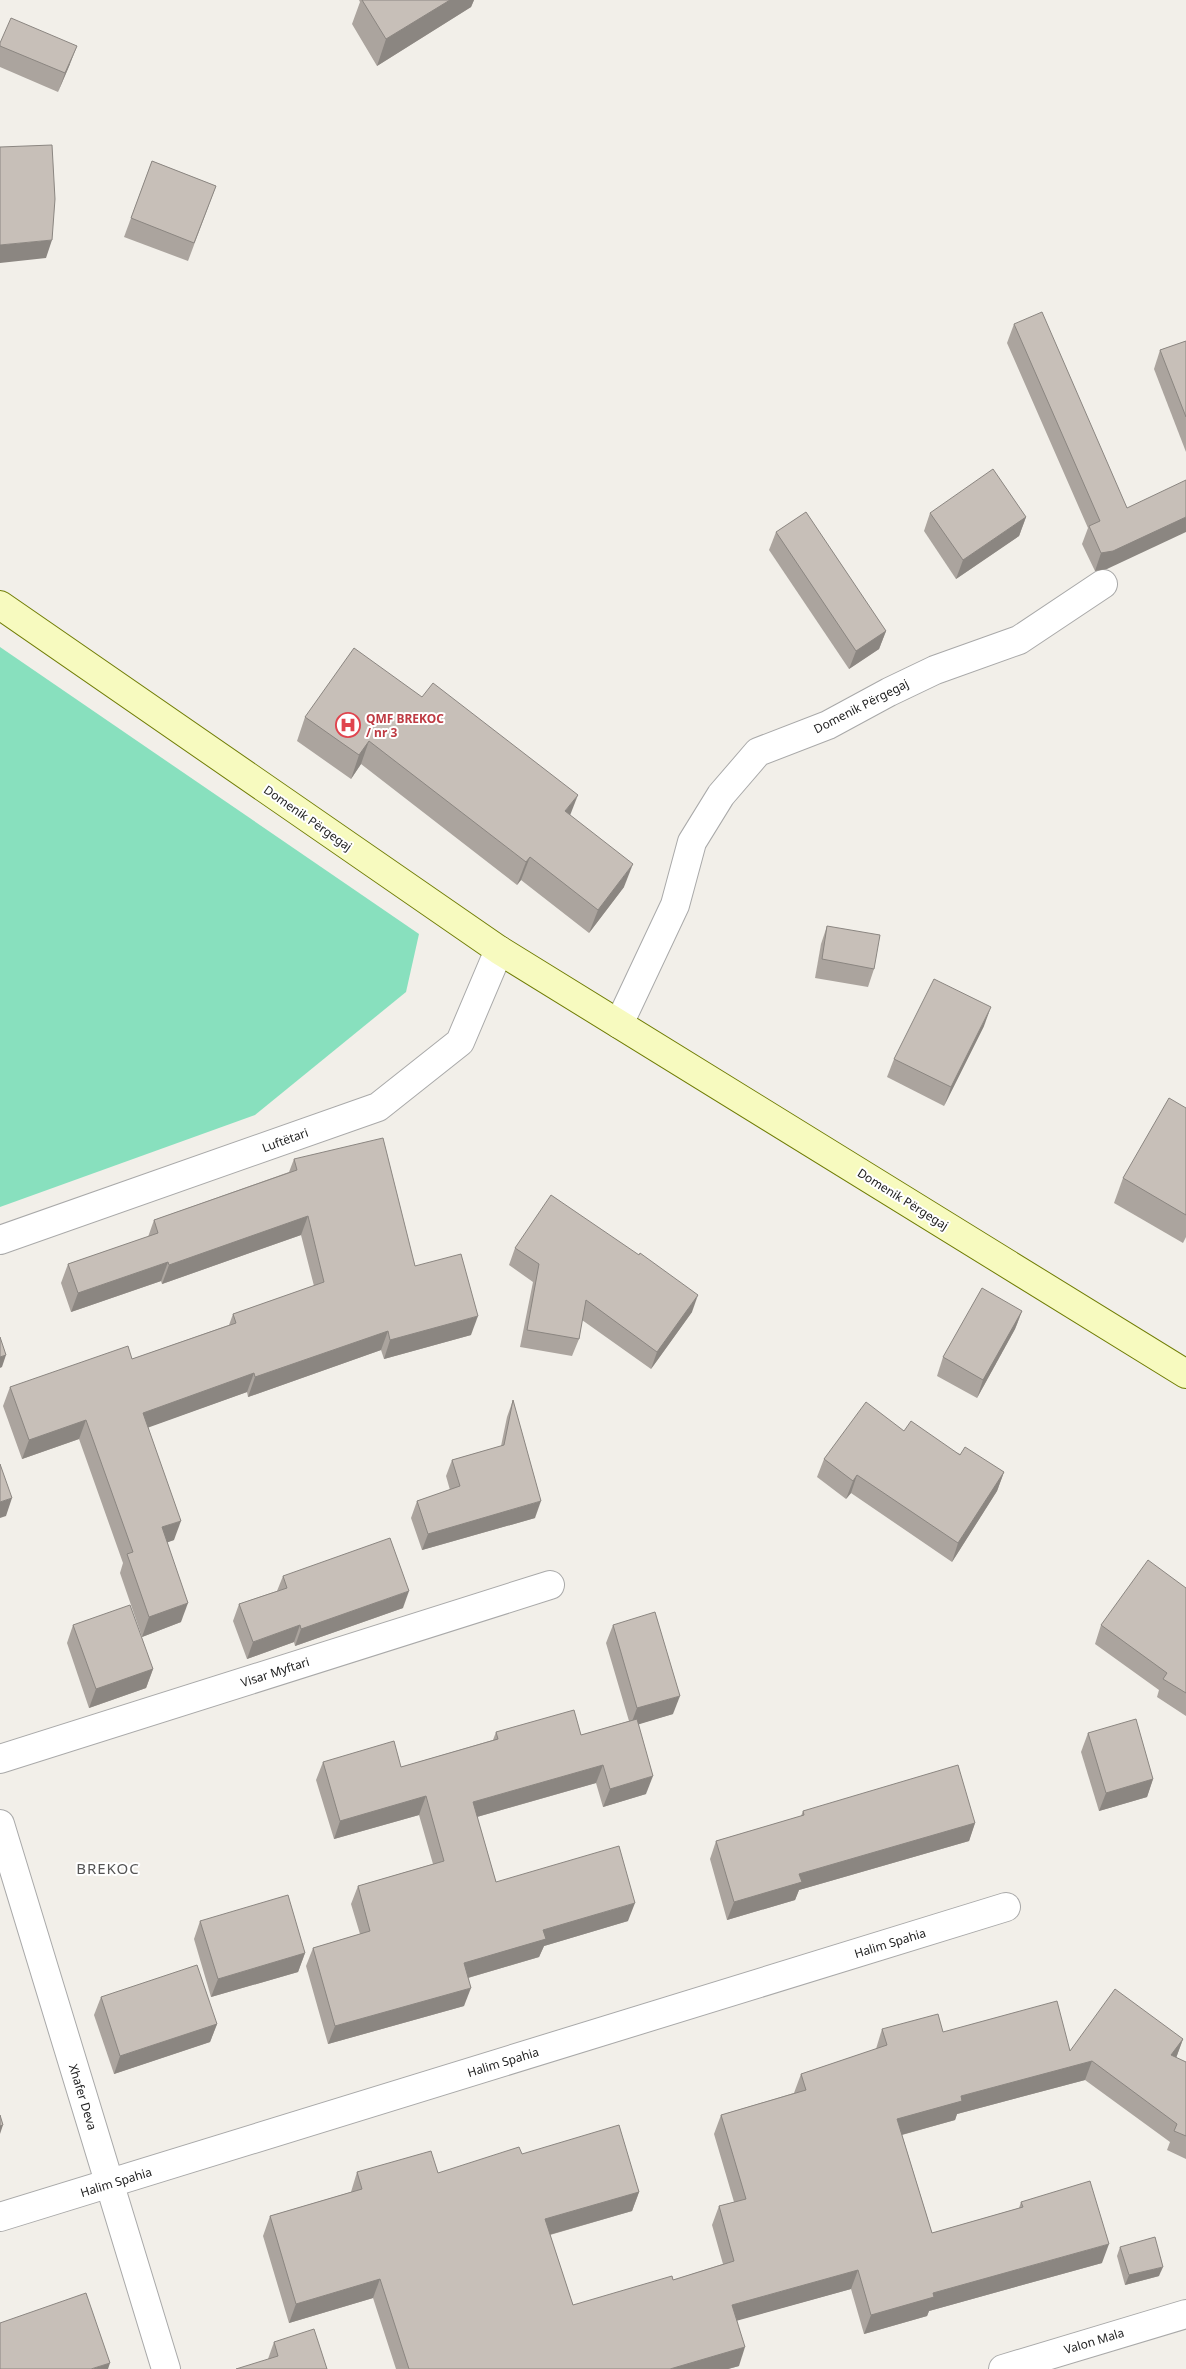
<svg xmlns="http://www.w3.org/2000/svg" width="1186" height="2369" font-family="'Noto Sans',sans-serif">
<style>
.pitch{fill:#88e0be}
.lines{fill:none;stroke-linecap:round;stroke-linejoin:round}
.minor-casing{stroke:#a9a9a9;stroke-width:30}
.secondary-casing{stroke:#707d05;stroke-width:30}
.minor{stroke:#fff;stroke-width:28}
.secondary{stroke:#f7fabf;stroke-width:28}
.wall{fill:#aba49e}
.shaded-wall{fill:#8b8681}
.building{fill:#c7bfb8;stroke:#8b8681}
.labels{text-anchor:middle;dominant-baseline:central;stroke-width:4;stroke-linejoin:round;paint-order:stroke}
.street-label{font-size:12px;fill:#222;stroke:#fff}
.health-label{font-size:12px;font-weight:bold;fill:#be3a42;stroke:#fff;text-anchor:start}
.quarter-label{font-size:15px;letter-spacing:1px;fill:#555;stroke:#fff}
</style>
<rect width="100%" height="100%" fill="#f2efe9"/>
<polygon class="pitch" points="0,647 419,934 406,992 255,1115 0,1207"/>
<g class="lines">
<defs>
<g id="minor">
<polyline points="619,1024 675,905 692,842 721,795 758,752 828,725 889,692 935,670 1019,640 1103,584"/>
<polyline points="0,1240 378,1107 460,1042 499,950"/>
<polyline points="0,1759 550,1585"/>
<polyline points="0,1824 166,2369"/>
<polyline points="0,2217 1006,1907"/>
<polyline points="1003,2369 1186,2314"/>
</g>
<polyline id="secondary" points="0,605 499,950 1186,1374"/>
</defs>
<use href="#minor" class="minor-casing"/>
<use href="#secondary" class="secondary-casing"/>
<use href="#minor" class="minor"/>
<use href="#secondary" class="secondary"/>
</g>
<g class="wall">
<polygon points="359,0 474,0 471,7 377,66 352,24 360,2"/>
<polygon points="0,43 70,64 58,92 0,67"/>
<polygon points="152,161 216,186 188,261 124,237"/>
<polygon points="1014,324 1127,508 1107,569 1095,571 1082,544 1088,528 1007,343"/>
<polygon points="1186,341 1186,452 1154,369 1160,350"/>
<polygon points="930,513 1026,517 1019,536 956,579 924,531"/>
<polygon points="776,532 886,631 879,649 849,669 769,550"/>
<polygon points="305,717 570,815 624,887 589,933 521,880 517,885 361,764 351,779 297,741"/>
<polygon points="827,926 874,969 868,987 815,978 821,944"/>
<polygon points="984,1026 944,1106 887,1077 894,1059"/>
<polygon points="1186,1108 1186,1237 1183,1243 1114,1203 1123,1178"/>
<polygon points="294,1159 415,1266 471,1335 384,1359 381,1350 248,1397 247,1392 148,1427 174,1540 167,1542 181,1622 142,1637 120,1573 123,1563 79,1439 22,1459 3,1406 10,1387 132,1359 229,1325 233,1314 314,1286 301,1235 162,1284 161,1281 71,1312 61,1283 68,1264 148,1237 154,1220 289,1172"/>
<polygon points="515,1248 692,1312 651,1369 582,1320 579,1339 572,1356 520,1347 533,1282 509,1265"/>
<polygon points="1022,1311 1015,1329 977,1398 937,1376 943,1357"/>
<polygon points="513,1400 535,1518 422,1550 411,1518 417,1501 450,1490 446,1476 452,1460 501,1446 507,1417"/>
<polygon points="904,1431 1004,1472 997,1491 952,1562 851,1493 846,1499 817,1477 824,1459"/>
<polygon points="283,1576 403,1608 295,1646 294,1642 247,1659 233,1621 239,1604 277,1591"/>
<polygon points="1186,1588 1186,1716 1157,1697 1159,1690 1095,1644 1101,1625"/>
<polygon points="73,1625 153,1669 146,1688 89,1708 67,1643"/>
<polygon points="613,1625 673,1714 638,1724 646,1794 603,1807 596,1783 477,1817 496,1882 628,1921 544,1946 539,1957 468,1978 464,2006 328,2044 306,1966 313,1948 360,1934 351,1904 358,1886 433,1864 419,1815 334,1839 316,1780 323,1762 401,1767 493,1740 496,1732 581,1735 629,1721 606,1643"/>
<polygon points="1088,1733 1153,1779 1147,1797 1099,1811 1081,1752"/>
<polygon points="803,1811 975,1823 969,1841 799,1890 795,1900 727,1920 710,1859 716,1841 801,1816"/>
<polygon points="200,1921 305,1953 298,1972 211,1997 194,1939"/>
<polygon points="101,1997 217,2024 210,2042 114,2074 94,2015"/>
<polygon points="882,2029 943,2032 1070,2051 1183,2039 1176,2058 1186,2062 1186,2159 1167,2150 1170,2142 1085,2080 957,2114 955,2120 902,2135 932,2233 1019,2208 1021,2202 1102,2263 929,2311 927,2316 864,2334 851,2289 737,2320 739,2366 728,2369 396,2369 373,2298 289,2323 263,2236 270,2216 351,2192 357,2172 438,2173 522,2154 639,2192 632,2211 550,2235 573,2305 673,2280 723,2264 712,2225 719,2206 734,2202 714,2134 721,2115 794,2093 801,2074 876,2049"/>
<polygon points="1120,2247 1159,2276 1125,2285 1117,2256"/>
<polygon points="274,2342 327,2369 268,2359"/>
</g>
<g class="shaded-wall">
<polygon points="450,0 474,0 471,7 377,66 386,39"/>
<polygon points="77,46 70,64 58,92 65,73"/>
<polygon points="52,240 46,258 0,263 0,245"/>
<polygon points="1026,517 1019,536 956,579 963,560"/>
<polygon points="1186,517 1186,532 1107,569 1095,571 1101,553"/>
<polygon points="886,631 879,649 849,669 856,651"/>
<polygon points="369,741 361,764 351,779 359,755"/>
<polygon points="578,795 569,818 565,811"/>
<polygon points="530,857 521,880 517,885 526,862"/>
<polygon points="633,864 624,887 589,933 598,910"/>
<polygon points="991,1007 984,1026 944,1106 951,1087"/>
<polygon points="308,1216 301,1235 162,1284 169,1265"/>
<polygon points="168,1262 161,1281 71,1312 78,1293"/>
<polygon points="698,1295 692,1312 651,1369 657,1352"/>
<polygon points="1022,1311 1015,1329 977,1398 983,1380"/>
<polygon points="478,1316 471,1335 384,1359 390,1340"/>
<polygon points="388,1331 381,1350 248,1397 255,1377"/>
<polygon points="6,1355 2,1367 0,1368 0,1357"/>
<polygon points="254,1373 247,1392 136,1432 143,1413"/>
<polygon points="86,1420 79,1439 22,1459 29,1440"/>
<polygon points="1004,1472 997,1491 952,1562 958,1543"/>
<polygon points="857,1475 851,1493 846,1499 853,1481"/>
<polygon points="12,1498 6,1516 0,1518 0,1502"/>
<polygon points="541,1501 535,1518 422,1550 428,1534"/>
<polygon points="181,1521 174,1540 155,1547 162,1527"/>
<polygon points="409,1591 403,1608 295,1646 301,1629"/>
<polygon points="188,1603 181,1622 142,1637 149,1617"/>
<polygon points="300,1625 294,1642 247,1659 253,1642"/>
<polygon points="153,1669 146,1688 89,1708 96,1689"/>
<polygon points="680,1696 673,1714 630,1727 637,1708"/>
<polygon points="603,1765 596,1783 466,1820 473,1802"/>
<polygon points="653,1776 646,1794 603,1807 610,1789"/>
<polygon points="1153,1779 1147,1797 1099,1811 1106,1793"/>
<polygon points="426,1796 419,1815 334,1839 340,1821"/>
<polygon points="975,1823 969,1841 799,1890 795,1900 727,1920 734,1902 799,1874"/>
<polygon points="635,1903 628,1921 544,1946 539,1957 457,1981 464,1963 543,1930"/>
<polygon points="305,1953 298,1972 211,1997 218,1979"/>
<polygon points="471,1988 464,2006 328,2044 335,2026"/>
<polygon points="217,2024 210,2042 114,2074 120,2056"/>
<polygon points="1183,2039 1176,2058 1171,2055"/>
<polygon points="1092,2061 1085,2080 957,2114 955,2120 890,2138 897,2119 961,2096"/>
<polygon points="3,2125 0,2134 0,2126"/>
<polygon points="639,2192 632,2211 538,2238 545,2219"/>
<polygon points="1109,2244 1102,2263 929,2311 927,2316 864,2334 871,2315 933,2293"/>
<polygon points="1163,2267 1159,2276 1125,2285 1129,2275"/>
<polygon points="858,2270 851,2289 725,2324 732,2305"/>
<polygon points="380,2279 373,2298 289,2323 296,2304"/>
<polygon points="745,2347 739,2366 728,2369 670,2369"/>
<polygon points="110,2363 108,2369 91,2369"/>
</g>
<g class="building">
<polygon points="362,0 450,0 386,39"/>
<polygon points="11,18 77,46 65,73 0,46 0,43"/>
<polygon points="52,145 55,199 52,240 0,245 0,147"/>
<polygon points="152,161 216,186 194,243 131,218"/>
<polygon points="1042,312 1127,508 1186,480 1186,517 1113,551 1101,553 1089,526 1100,521 1014,324"/>
<polygon points="1186,341 1186,417 1160,350"/>
<polygon points="993,469 1026,517 963,560 930,513"/>
<polygon points="806,512 886,631 856,651 776,532"/>
<polygon points="354,648 422,697 433,683 578,795 565,811 633,864 598,910 530,857 526,862 369,741 359,755 305,717"/>
<polygon points="827,926 880,935 874,969 822,959"/>
<polygon points="934,979 991,1007 951,1087 894,1059"/>
<polygon points="1169,1098 1186,1108 1186,1215 1123,1178"/>
<polygon points="383,1138 415,1266 461,1254 478,1316 390,1340 388,1331 255,1377 254,1373 143,1413 181,1521 162,1527 188,1603 149,1617 127,1554 133,1552 86,1420 29,1440 10,1387 128,1346 132,1359 236,1323 233,1314 324,1282 308,1216 169,1265 168,1262 78,1293 68,1264 158,1233 154,1220 297,1170 294,1159"/>
<polygon points="551,1195 639,1255 640,1253 698,1295 657,1352 586,1300 579,1339 527,1330 539,1264 515,1248"/>
<polygon points="982,1288 1022,1311 983,1380 943,1357"/>
<polygon points="0,1337 6,1355 0,1357"/>
<polygon points="513,1400 541,1501 428,1534 417,1501 460,1486 452,1460 504,1445"/>
<polygon points="866,1402 904,1431 911,1421 960,1455 965,1447 1004,1472 958,1543 857,1475 853,1481 824,1459"/>
<polygon points="0,1464 12,1498 0,1502"/>
<polygon points="390,1538 409,1591 301,1629 300,1625 253,1642 239,1604 287,1588 283,1576"/>
<polygon points="1148,1560 1186,1588 1186,1693 1163,1679 1167,1673 1101,1625"/>
<polygon points="130,1605 153,1669 96,1689 73,1625"/>
<polygon points="655,1612 680,1696 637,1708 613,1625"/>
<polygon points="574,1710 581,1735 637,1719 653,1776 610,1789 603,1765 473,1802 496,1882 619,1846 635,1903 543,1930 546,1939 464,1963 471,1988 335,2026 313,1948 370,1931 358,1886 444,1861 426,1796 340,1821 323,1762 394,1741 401,1767 498,1739 496,1732"/>
<polygon points="1136,1719 1153,1779 1106,1793 1088,1733"/>
<polygon points="958,1765 975,1823 799,1874 802,1882 734,1902 716,1841 804,1815 803,1811"/>
<polygon points="288,1895 305,1953 218,1979 200,1921"/>
<polygon points="197,1965 217,2024 120,2056 101,1997"/>
<polygon points="1115,1989 1183,2039 1171,2055 1186,2062 1186,2136 1174,2131 1177,2124 1092,2061 961,2096 962,2101 897,2119 932,2233 1023,2207 1021,2202 1090,2181 1109,2244 933,2293 934,2297 871,2315 858,2270 732,2305 745,2347 670,2369 409,2369 380,2279 296,2304 270,2216 362,2189 357,2172 431,2151 438,2173 519,2147 522,2154 619,2125 639,2192 545,2219 573,2305 672,2276 673,2280 734,2261 719,2206 746,2199 721,2115 806,2090 801,2074 887,2045 882,2029 938,2014 943,2032 1057,2001 1070,2051"/>
<polygon points="0,2115 3,2125 0,2126"/>
<polygon points="1155,2237 1163,2267 1129,2275 1120,2247"/>
<polygon points="86,2293 110,2363 91,2369 0,2369 0,2323"/>
<polygon points="314,2329 327,2369 236,2369 278,2356 274,2342"/>
</g>
<defs>
<symbol id="hospital-ring" viewBox="-11 -11 22 22"><circle r="9.5" fill="#fff" stroke="#e0444e" stroke-width="1.5"/><path d="M-5-5h3v3.5h4V-5h3V5h-3V1.5h-4V5h-3Z" fill="#e0444e"/></symbol>
</defs>
<g fill-rule="evenodd">
<use href="#hospital-ring" x="334" y="711" width="28" height="28"/>
</g>
<g class="labels">
<g class="street-label">
<text transform="translate(861 706) rotate(-27)">Domenik Përgegaj</text>
<text transform="translate(308 818) rotate(35)">Domenik Përgegaj</text>
<text transform="translate(285 1140) rotate(-20)">Luftëtari</text>
<text transform="translate(903 1199) rotate(32)">Domenik Përgegaj</text>
<text transform="translate(275 1672) rotate(-18)">Visar Myftari</text>
<text transform="translate(890 1943) rotate(-17)">Halim Spahia</text>
<text transform="translate(503 2062) rotate(-17)">Halim Spahia</text>
<text transform="translate(83 2097) rotate(73)">Xhafer Deva</text>
<text transform="translate(116 2182) rotate(-17)">Halim Spahia</text>
<text transform="translate(1094 2341) rotate(-17)">Valon Mala</text>
</g>
<g class="health-label">
<text x="366" y="718">QMF BREKOC<tspan x="366" dy="14">/ nr 3</tspan></text>
</g>
<g class="quarter-label">
<text x="108" y="1868">BREKOC</text>
</g>
</g>
</svg>
